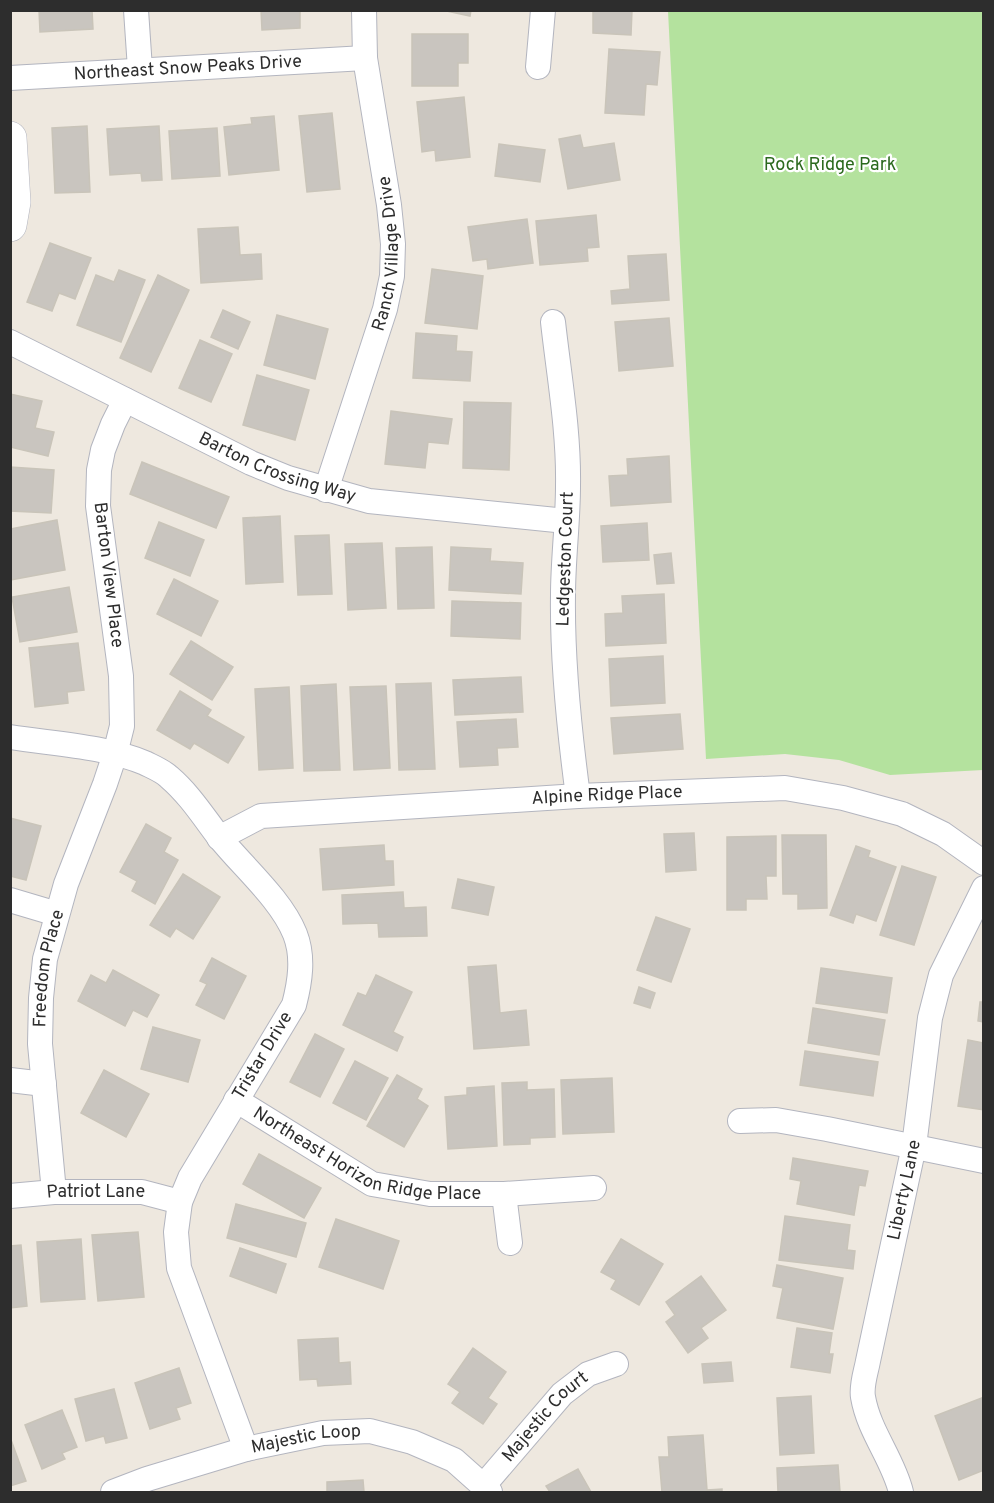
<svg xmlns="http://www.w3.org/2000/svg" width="994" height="1503" font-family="Overpass,sans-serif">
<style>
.green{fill:#b4e29e}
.building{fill:#c9c5bf;stroke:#c9c4b9;stroke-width:1.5}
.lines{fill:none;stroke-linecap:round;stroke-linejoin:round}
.street-casing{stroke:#b3b5bf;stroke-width:26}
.secondary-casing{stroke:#b3b5bf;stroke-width:34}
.street{stroke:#fff;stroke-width:24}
.secondary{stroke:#fff;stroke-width:33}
.labels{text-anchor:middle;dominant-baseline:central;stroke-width:4.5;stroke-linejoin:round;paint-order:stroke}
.street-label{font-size:18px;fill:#2d2d2d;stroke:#fff}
.park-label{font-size:18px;fill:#2b691d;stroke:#fff}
</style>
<rect width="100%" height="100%" fill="#eee8df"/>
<polygon class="green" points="668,11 983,11 983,770 890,775 839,760 785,754 706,759"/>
<g class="building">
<polygon points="39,10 92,10 93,29 40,32"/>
<polygon points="261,10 300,10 300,28 262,30"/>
<polygon points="442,10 471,10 470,16"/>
<polygon points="593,10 632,10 631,35 593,33"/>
<polygon points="412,34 468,34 468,63 458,63 458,86 412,86"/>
<polygon points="609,49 660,52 657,85 646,84 644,115 605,113"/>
<polygon points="464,97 470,157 436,161 435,150 422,152 417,102"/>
<polygon points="332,113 340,189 307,192 299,116"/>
<polygon points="274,116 279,170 229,175 224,127 252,124 251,118"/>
<polygon points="87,126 90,192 55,193 52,128"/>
<polygon points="159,126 162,180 142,181 141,173 110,175 107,129"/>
<polygon points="217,128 220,176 172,179 169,131"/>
<polygon points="580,135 583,148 614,143 620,180 568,189 559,139"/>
<polygon points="499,144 545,150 540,182 495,176"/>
<polygon points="596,215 599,247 587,248 588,261 540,265 536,221"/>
<polygon points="527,219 533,263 488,269 487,259 473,261 468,227"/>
<polygon points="238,227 240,255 261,254 262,279 201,283 198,229"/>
<polygon points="50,243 91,258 75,299 59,293 52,311 27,302"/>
<polygon points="666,254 669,300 612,304 611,291 630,289 628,256"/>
<polygon points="432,269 483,276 477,329 425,323"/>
<polygon points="119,270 145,280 121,342 77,325 96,275 114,282"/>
<polygon points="158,275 189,290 151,372 120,358"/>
<polygon points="223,310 250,322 238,349 211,337"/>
<polygon points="277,315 328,329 315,379 264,365"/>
<polygon points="669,318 673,366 619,371 615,322"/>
<polygon points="416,333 457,336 456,351 472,352 470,381 413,378"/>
<polygon points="200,340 232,354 211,402 179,388"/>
<polygon points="257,375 309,390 295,440 243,425"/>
<polygon points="10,394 42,401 35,428 54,432 48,456 10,447"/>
<polygon points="464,402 511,403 509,470 463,468"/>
<polygon points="391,411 452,419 448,444 428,442 425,468 385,464"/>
<polygon points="669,456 671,502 611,506 609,476 628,475 627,459"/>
<polygon points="142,462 229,497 216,528 130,494"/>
<polygon points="10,467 54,470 51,513 10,511"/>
<polygon points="280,516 283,582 246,584 243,518"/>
<polygon points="57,520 65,570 10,580 10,529"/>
<polygon points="159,522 204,540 190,576 145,558"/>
<polygon points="647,523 649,560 603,562 601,526"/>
<polygon points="329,535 332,594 298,595 295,536"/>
<polygon points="382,543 386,608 348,610 345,544"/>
<polygon points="432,547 434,608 398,609 396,548"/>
<polygon points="451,547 491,549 490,561 523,563 521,594 449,590"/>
<polygon points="671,553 674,583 657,584 654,555"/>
<polygon points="174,579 218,601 201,636 157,614"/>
<polygon points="69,587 77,632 20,642 12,597"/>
<polygon points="664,594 666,643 606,646 605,614 623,613 622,596"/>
<polygon points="452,601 521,603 520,639 451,636"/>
<polygon points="191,641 233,667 212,700 170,674"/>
<polygon points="78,643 84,690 67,692 68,703 35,707 29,648"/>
<polygon points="663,656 665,703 611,706 609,659"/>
<polygon points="521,677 523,712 455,715 453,680"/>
<polygon points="431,683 435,769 399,770 396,684"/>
<polygon points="336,684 340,770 304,771 301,686"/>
<polygon points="386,686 390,768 354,770 350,687"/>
<polygon points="289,687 293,768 259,770 255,689"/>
<polygon points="180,691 211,710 207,716 244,737 228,763 194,743 190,749 157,730"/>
<polygon points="680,714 683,749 614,754 611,718"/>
<polygon points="516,719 518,747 497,748 498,765 460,767 457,722"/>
<polygon points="10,818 41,826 26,880 10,876"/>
<polygon points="146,824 171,838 164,852 178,860 155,904 132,891 137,881 120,872"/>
<polygon points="694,833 696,870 666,872 664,834"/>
<polygon points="782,835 826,835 827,908 798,909 798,894 783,894"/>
<polygon points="776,836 776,876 766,876 767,899 746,899 746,910 727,910 727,837"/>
<polygon points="384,845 385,861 393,861 394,885 323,890 320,849"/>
<polygon points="856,846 870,851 868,857 896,867 876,921 856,914 853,923 830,915"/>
<polygon points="902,866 936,877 914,945 880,935"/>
<polygon points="183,874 220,897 193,939 176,928 170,937 150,925"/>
<polygon points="458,879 494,887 488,915 452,908"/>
<polygon points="403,892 404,908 426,907 427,936 379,937 378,923 343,924 342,895"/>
<polygon points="656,917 690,929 671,982 637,970"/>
<polygon points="212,958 246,976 224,1019 196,1005 207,984 200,981"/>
<polygon points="496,965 500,1013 526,1010 529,1045 474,1049 468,967"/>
<polygon points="821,968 892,978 887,1013 816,1003"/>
<polygon points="113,970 159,995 147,1017 133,1010 125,1026 78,1001 91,975 106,983"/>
<polygon points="376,975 412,992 393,1032 403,1037 397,1051 343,1025 358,993 366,996"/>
<polygon points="639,987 655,993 650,1008 634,1003"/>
<polygon points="980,1002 984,1002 984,1022 978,1021"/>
<polygon points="813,1008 885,1020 879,1055 808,1043"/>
<polygon points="153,1027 200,1040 188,1082 141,1069"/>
<polygon points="315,1034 344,1049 320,1097 290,1082"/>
<polygon points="968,1040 984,1043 984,1110 958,1106"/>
<polygon points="805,1051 878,1062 873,1096 800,1085"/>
<polygon points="355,1061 388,1078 366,1120 333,1103"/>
<polygon points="104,1070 149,1094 126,1137 81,1113"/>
<polygon points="397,1075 422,1089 417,1099 428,1106 404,1147 367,1126"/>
<polygon points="612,1078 614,1132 563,1134 561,1080"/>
<polygon points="527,1082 527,1090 554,1089 555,1137 530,1138 530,1144 504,1145 502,1083"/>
<polygon points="494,1086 497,1146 448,1149 445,1097 467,1095 467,1088"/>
<polygon points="259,1154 321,1188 304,1218 243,1184"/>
<polygon points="793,1158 868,1171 865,1186 859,1185 854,1215 797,1204 801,1181 790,1179"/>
<polygon points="236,1204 306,1223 296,1257 227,1238"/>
<polygon points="785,1216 850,1225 847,1250 855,1251 853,1269 779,1260"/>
<polygon points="336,1219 399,1241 383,1289 319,1267"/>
<polygon points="138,1232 144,1297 98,1301 92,1235"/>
<polygon points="81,1239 85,1299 41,1302 37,1242"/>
<polygon points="621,1239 663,1264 639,1305 611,1289 616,1280 601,1272"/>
<polygon points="21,1245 27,1306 10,1308 10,1246"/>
<polygon points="240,1248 286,1264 276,1293 230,1276"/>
<polygon points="777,1265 843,1278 833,1329 777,1318 783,1288 773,1286"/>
<polygon points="701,1276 726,1310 701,1328 708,1338 688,1353 666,1322 675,1315 666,1302"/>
<polygon points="797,1328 832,1333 829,1354 833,1354 830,1373 791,1367"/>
<polygon points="338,1338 339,1363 350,1362 351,1384 318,1386 317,1379 300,1380 298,1340"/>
<polygon points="473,1348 506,1372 488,1398 497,1404 483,1424 452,1403 460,1392 448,1384"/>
<polygon points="731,1362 733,1381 704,1383 702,1364"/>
<polygon points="179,1368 191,1403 176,1408 180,1419 150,1429 135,1383"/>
<polygon points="114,1389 127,1438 106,1443 104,1436 86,1441 75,1399"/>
<polygon points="811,1396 814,1453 780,1455 777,1398"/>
<polygon points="984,1397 984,1470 959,1480 935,1416"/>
<polygon points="62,1410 77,1447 62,1453 65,1459 42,1469 25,1425"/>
<polygon points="703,1435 707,1490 722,1489 722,1492 662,1492 659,1457 669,1457 668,1437"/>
<polygon points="10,1437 26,1481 10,1486"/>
<polygon points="838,1465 840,1492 778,1492 777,1468"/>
<polygon points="578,1469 591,1492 550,1492 546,1486"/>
<polygon points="363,1480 364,1492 327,1492 327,1482"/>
</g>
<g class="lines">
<defs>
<g id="street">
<polyline points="136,10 140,69"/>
<polyline points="538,67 543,10"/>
<path id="s1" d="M10 78 365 58"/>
<path d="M553 322C559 376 569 431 568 486 568 522 563 559 563 595 562 663 569 729 578 796"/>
<path id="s2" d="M10 342 251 463 288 478 369 501 566 521"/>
<path id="s3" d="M326 490 385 309 392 276 393 244 389 205 365 58 364 10"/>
<path d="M10 737C54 744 104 746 145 763 153 767 163 771 169 777 189 794 203 816 219 837 242 866 281 899 295 934 304 957 300 982 294 1005L190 1178 180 1202 176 1232 179 1268 246 1449"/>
<path id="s4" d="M219 838 261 816 578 796 785 788 843 798 902 814 943 834 984 863"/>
<polyline points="10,900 57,914"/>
<polyline points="10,1080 44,1084"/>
<path id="s5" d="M236 1100 372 1184 430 1194H504L594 1188"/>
<polyline points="740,1121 776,1120 827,1129 984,1161"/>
<path id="s6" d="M54 1192 40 1044 41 998 45 959 66 884 105 784 115 754 122 726 121 676 98 506 99 470 103 450 113 424 125 400"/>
<polyline points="504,1194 510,1243"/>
<path id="s7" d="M10 1196 54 1192H142L180 1202"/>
<path id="s8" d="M484 1485 562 1394 588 1374 616 1364"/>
<path id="s9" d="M113 1492 147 1479 246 1449 323 1433 370 1431 412 1442 454 1460 490 1492"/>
<path id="s10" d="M901 1492C893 1459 869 1432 863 1397 861 1386 866 1372 868 1361L914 1146 930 1018 941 975 984 888"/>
</g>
<polyline id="secondary" points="10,138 14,202 10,225"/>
</defs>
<use href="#street" class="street-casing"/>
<use href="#secondary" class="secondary-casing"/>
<use href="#street" class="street"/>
<use href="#secondary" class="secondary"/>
</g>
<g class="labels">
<g class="street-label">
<text stroke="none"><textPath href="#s1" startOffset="178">Northeast Snow Peaks Drive</textPath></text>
<text stroke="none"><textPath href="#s3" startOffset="246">Ranch Village Drive</textPath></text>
<text stroke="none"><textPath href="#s2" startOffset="296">Barton Crossing Way</textPath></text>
<text transform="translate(566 559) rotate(-88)">Ledgeston Court</text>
<text transform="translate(108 575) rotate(83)">Barton View Place</text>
<text stroke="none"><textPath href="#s4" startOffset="394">Alpine Ridge Place</textPath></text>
<text stroke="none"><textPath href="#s6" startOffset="225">Freedom Place</textPath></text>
<text transform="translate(263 1056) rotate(-59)">Tristar Drive</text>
<text stroke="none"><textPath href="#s5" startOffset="146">Northeast Horizon Ridge Place</textPath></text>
<text stroke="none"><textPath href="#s10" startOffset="314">Liberty Lane</textPath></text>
<text stroke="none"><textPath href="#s7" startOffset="86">Patriot Lane</textPath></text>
<text stroke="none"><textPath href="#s8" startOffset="92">Majestic Court</textPath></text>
<text stroke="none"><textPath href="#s9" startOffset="201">Majestic Loop</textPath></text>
</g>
<g class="park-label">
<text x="830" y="165">Rock Ridge Park</text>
</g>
</g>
<rect width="994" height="1503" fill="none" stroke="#2d2d2d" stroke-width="24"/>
</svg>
